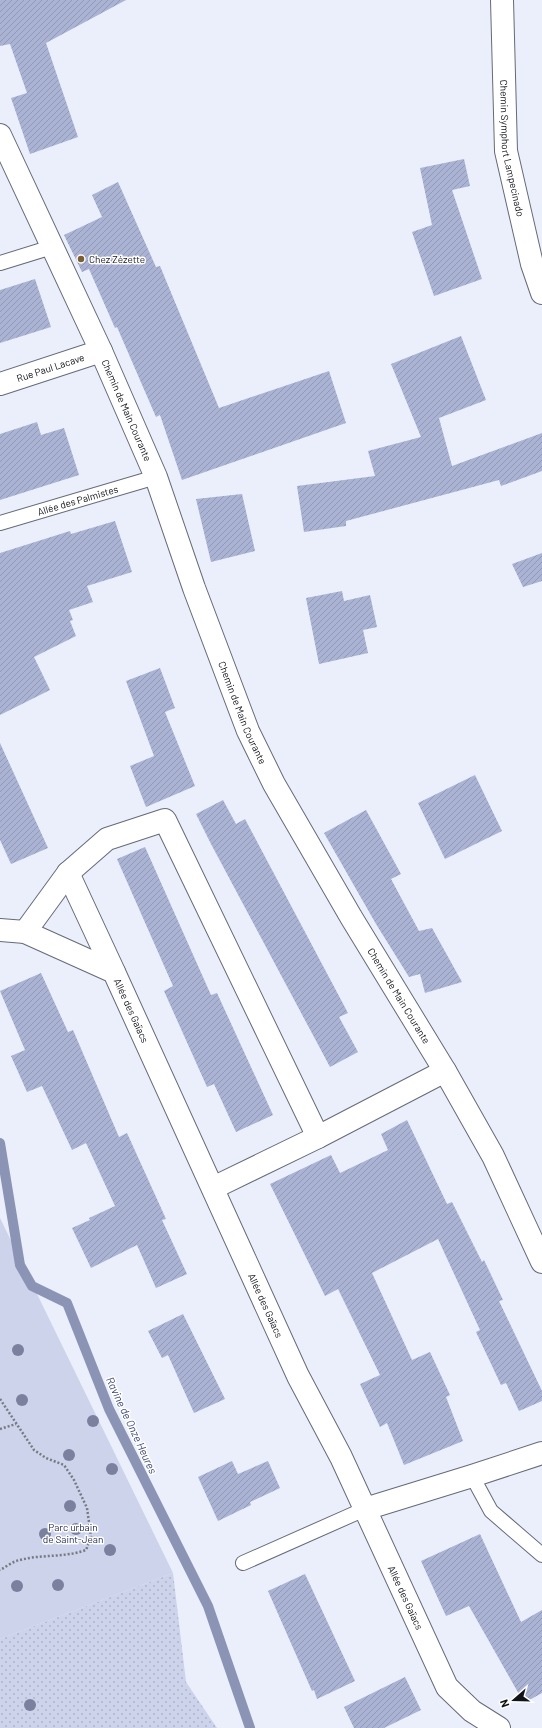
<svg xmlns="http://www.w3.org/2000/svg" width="542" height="1728" font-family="Barlow,sans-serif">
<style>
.grass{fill:url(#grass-dots)}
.green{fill:#ccd3ea}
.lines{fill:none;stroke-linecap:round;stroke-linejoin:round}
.stream{stroke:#8b94b4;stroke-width:10}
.building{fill:url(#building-hatch)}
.service-casing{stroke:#666a78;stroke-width:16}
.minor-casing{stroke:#666a78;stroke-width:24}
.path{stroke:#777a83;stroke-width:2.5;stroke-dasharray:2 2;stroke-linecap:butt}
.service{stroke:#fff;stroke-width:14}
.minor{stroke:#fff;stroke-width:22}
.tree{fill:#7a809d}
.poi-dot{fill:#7d5e33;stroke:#fff;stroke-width:1.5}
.labels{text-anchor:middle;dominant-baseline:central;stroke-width:3;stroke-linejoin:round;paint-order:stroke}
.street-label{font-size:10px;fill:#111318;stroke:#fff}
.poi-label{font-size:10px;fill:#111318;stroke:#fff;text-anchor:start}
.park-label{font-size:10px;fill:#1d2550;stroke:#fff}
.water-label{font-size:11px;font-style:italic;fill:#3b4674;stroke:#fff}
</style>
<defs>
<pattern id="grass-dots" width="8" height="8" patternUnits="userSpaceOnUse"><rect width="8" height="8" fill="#ccd3ea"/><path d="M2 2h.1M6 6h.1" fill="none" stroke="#aeb4c8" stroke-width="1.8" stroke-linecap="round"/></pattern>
<pattern id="building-hatch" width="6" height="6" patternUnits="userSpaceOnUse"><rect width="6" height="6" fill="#aab3d4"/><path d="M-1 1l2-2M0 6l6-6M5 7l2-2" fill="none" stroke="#9199b5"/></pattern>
</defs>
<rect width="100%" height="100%" fill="#ebeffc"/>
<polygon class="grass" points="173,1573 186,1682 217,1728 0,1728 0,1639"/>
<polygon class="green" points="0,1218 173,1573 0,1639"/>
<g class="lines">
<polyline class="stream" points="0,1143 20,1265 32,1286 67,1303 109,1409 208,1606 250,1728"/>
</g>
<g class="building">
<polygon points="0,0 126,0 46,43 78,137 30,154 11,98 27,93 10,44 0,46"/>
<polygon points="464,159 470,186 452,190 482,279 434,296 412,232 432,225 420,168"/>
<polygon points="118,182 156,267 160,266 219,408 329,371 346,423 182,480 160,415 156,417 117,327 115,328 89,269 82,272 64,235 102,217 92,195"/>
<polygon points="35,279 51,327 0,343 0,290"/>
<polygon points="461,336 486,400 439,418 452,466 542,433 542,471 501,486 499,480 346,521 346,526 304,532 297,486 375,476 368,451 421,437 391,364"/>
<polygon points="37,422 41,435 64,428 79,475 0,500 0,434"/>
<polygon points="242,494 255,551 211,562 196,499"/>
<polygon points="115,521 132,572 87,586 93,602 69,610 73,620 70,621 76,636 34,657 50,690 0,715 0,553 70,531 71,534"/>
<polygon points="542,553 542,581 523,587 512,564"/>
<polygon points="342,591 344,601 370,595 377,627 363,630 368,653 319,664 306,598"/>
<polygon points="160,668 175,708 165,712 195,786 146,807 130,766 154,756 126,681"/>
<polygon points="0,743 48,848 11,864 0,840"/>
<polygon points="475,775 502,831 445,859 418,803"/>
<polygon points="223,800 236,824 245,819 348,1013 339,1017 358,1052 330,1067 211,844 196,814"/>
<polygon points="366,810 401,874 391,879 419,931 432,928 462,982 425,993 420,974 409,977 376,924 324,833"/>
<polygon points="145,847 211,995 217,993 273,1115 236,1132 214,1084 207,1087 164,991 173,986 117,859"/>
<polygon points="41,973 68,1032 73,1030 119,1137 127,1133 166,1219 162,1220 187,1274 156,1288 137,1245 91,1268 72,1228 90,1220 89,1218 115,1206 86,1143 72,1150 42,1086 27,1092 11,1056 25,1050 0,991"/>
<polygon points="407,1120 447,1204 452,1202 482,1262 484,1260 503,1300 499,1301 542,1391 542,1401 519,1411 506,1383 501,1385 476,1332 480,1330 438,1239 372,1273 412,1360 430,1352 450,1395 446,1397 463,1441 404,1465 387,1423 380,1427 360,1384 380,1375 338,1289 325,1296 270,1184 331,1155 340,1173 388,1150 381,1134"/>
<polygon points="183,1314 225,1399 194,1413 168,1355 162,1358 148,1331"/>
<polygon points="232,1461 238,1474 268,1461 280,1488 250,1502 251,1505 218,1521 198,1477"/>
<polygon points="480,1534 521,1622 542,1610 542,1693 524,1703 469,1606 446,1616 421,1561"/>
<polygon points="305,1574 355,1681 317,1699 314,1690 312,1691 268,1591"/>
<polygon points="405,1677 421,1710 384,1728 354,1728 344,1707"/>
</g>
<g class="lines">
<defs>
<g id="service">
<polyline points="0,263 52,247"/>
<path id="s1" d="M0 523 156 477"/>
<polyline points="472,1476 491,1511 542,1555"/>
<polyline points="243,1563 365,1509"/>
</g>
<g id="minor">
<path id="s2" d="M502 0 506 151 532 264 542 293"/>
<path id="s3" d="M0 135 101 351 156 477 194 588 248 731 274 784 351 917 445 1071 493 1156 542 1262"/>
<path id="s4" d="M0 384 101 351"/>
<polyline points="68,873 114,972"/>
<path id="s5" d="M0 930 25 932 114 972 298 1376 341 1457 447 1687 472 1711 499 1728"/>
<polyline points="25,932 68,873 107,839 165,820 318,1137"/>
<polyline points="213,1188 318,1137 445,1071"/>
<polyline points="365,1509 472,1476 542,1453"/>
</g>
</defs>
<use href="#service" class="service-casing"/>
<use href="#minor" class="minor-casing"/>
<g class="path">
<path d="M0 1399 34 1450 46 1458 64 1465 74 1480 87 1508 91 1537 86 1550C64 1558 42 1554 20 1560 13 1561 6 1567 0 1570"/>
<polyline points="0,1429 16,1424"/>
</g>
<use href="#service" class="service"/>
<use href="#minor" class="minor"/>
</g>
<g class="tree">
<circle cx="18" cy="1350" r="6"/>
<circle cx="22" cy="1400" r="6"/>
<circle cx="93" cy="1421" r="6"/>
<circle cx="69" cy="1455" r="6"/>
<circle cx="112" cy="1469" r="6"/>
<circle cx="70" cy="1506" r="6"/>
<circle cx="76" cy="1529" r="6"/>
<circle cx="45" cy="1534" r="6"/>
<circle cx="110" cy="1550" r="6"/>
<circle cx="58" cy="1585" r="6"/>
<circle cx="17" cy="1586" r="6"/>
<circle cx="30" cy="1705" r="6"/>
</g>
<circle class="poi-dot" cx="81" cy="259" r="4"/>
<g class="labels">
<g class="street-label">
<text stroke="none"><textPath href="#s2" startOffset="149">Chemin Symphort Lampecinado</textPath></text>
<text stroke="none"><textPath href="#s4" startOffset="53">Rue Paul Lacave</textPath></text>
<text stroke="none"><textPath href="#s3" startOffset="303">Chemin de Main Courante</textPath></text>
<text stroke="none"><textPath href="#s1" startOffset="81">Allée des Palmistes</textPath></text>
<text stroke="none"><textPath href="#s3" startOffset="627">Chemin de Main Courante</textPath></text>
<text stroke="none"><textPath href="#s3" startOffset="951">Chemin de Main Courante</textPath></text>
<text stroke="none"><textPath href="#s5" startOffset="165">Allée des Gaïacs</textPath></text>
<text stroke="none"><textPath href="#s5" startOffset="489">Allée des Gaïacs</textPath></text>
<text stroke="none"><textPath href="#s5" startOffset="813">Allée des Gaïacs</textPath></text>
</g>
<g class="poi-label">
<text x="89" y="259">Chez Zézette</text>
</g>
<g class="park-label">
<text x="73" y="1527">Parc urbain<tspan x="73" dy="12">de Saint-Jean</tspan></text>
</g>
<g class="water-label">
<text transform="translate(132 1425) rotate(65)">Ravine de Onze Heures</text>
</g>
</g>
<g transform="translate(514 1700) rotate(250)" stroke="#ffffff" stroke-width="3" paint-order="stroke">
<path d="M0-3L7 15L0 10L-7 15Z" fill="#111318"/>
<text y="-6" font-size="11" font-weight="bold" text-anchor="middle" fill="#111318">N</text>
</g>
</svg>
